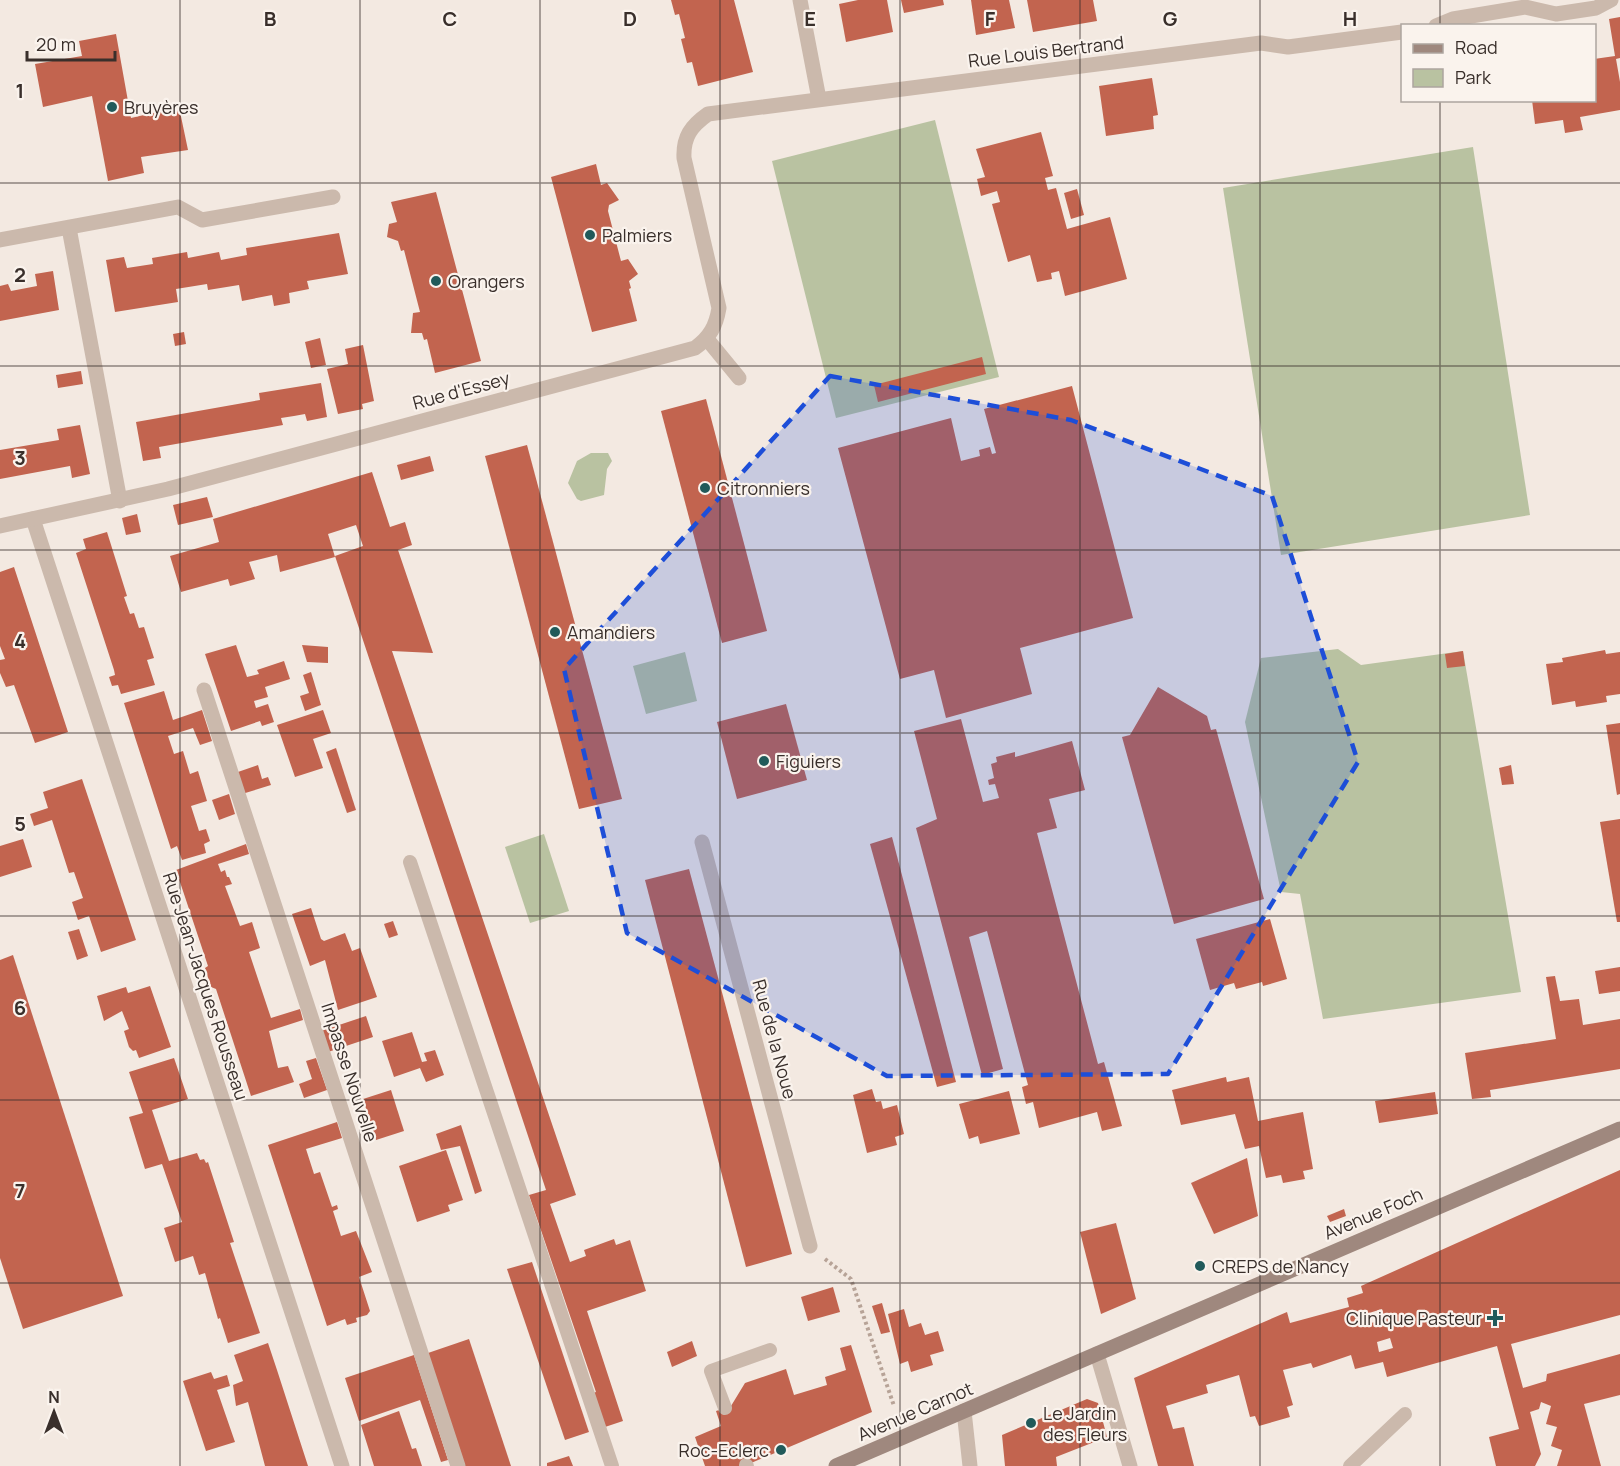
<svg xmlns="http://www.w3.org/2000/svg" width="1620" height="1466" font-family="Manrope,sans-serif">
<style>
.green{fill:#b9c2a1}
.building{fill:#c2644f;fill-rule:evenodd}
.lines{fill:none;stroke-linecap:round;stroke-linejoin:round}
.path{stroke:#b7a397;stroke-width:4;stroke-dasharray:3 3;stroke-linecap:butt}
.lane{stroke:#cbb9ac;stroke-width:14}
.street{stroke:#cbb9ac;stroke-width:15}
.secondary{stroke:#9f887e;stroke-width:15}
.marked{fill:#1d4ed8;fill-opacity:0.2;stroke:#1d4ed8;stroke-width:4.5;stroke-dasharray:12 8;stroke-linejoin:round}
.grid{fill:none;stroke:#392f2b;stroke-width:1.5;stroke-opacity:0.55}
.poi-dot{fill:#215a5a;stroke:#faf3ed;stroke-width:2}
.labels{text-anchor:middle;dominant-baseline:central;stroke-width:4.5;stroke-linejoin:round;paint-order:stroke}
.street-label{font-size:18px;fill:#392f2b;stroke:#faf3ed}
.poi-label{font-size:18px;fill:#392f2b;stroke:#faf3ed;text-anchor:start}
.grid-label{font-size:20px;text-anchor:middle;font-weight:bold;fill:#392f2b;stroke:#faf3ed;stroke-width:4.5;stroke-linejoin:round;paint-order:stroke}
</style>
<rect width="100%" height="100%" fill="#f3e9e1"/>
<g class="green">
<polygon points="935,120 999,377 836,418 772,161"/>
<polygon points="1473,147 1530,515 1281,555 1223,188"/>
<polygon points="591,453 608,453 612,461 607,469 604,495 581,501 577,499 568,483 577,461"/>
<polygon points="1338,649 1361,665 1463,651 1521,992 1323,1019 1300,894 1281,892 1245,722 1261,658"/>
<polygon points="685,652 697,701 646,714 633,666"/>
<polygon points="544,834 569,911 530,923 505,847"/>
</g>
<g class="building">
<polygon points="671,0 734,0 753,72 698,86 692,62 687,63 681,39 685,38 679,14 675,15"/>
<polygon points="858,0 887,0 893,32 846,42 839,4"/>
<polygon points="901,0 943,0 944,5 904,13"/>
<polygon points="971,0 1009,0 1015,28 976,35"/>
<polygon points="1027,0 1093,0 1097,21 1033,32"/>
<polygon points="1620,17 1620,58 1616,59 1620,82 1620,110 1580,117 1583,130 1565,133 1563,120 1535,124 1532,100 1594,100 1594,59 1615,56 1609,19"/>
<polygon points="116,34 131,118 179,107 188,150 141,157 144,173 108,181 92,96 43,107 35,64 82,56 79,41"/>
<polygon points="1152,78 1158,115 1153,116 1154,129 1106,136 1099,86"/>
<polygon points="1041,132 1053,176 1045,178 1048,190 1056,188 1067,229 1110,217 1127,279 1065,296 1059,271 1051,273 1052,279 1037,282 1030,255 1008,262 992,204 1000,202 997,191 981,196 977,179 985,177 976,149"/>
<polygon points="596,164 601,185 607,183 619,200 609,205 608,211 621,261 628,259 638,274 629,281 631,288 629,289 637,321 592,332 551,177"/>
<polygon points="1077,189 1084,215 1071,219 1064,193"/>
<polygon points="436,192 481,361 435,373 427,339 424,340 422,333 411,333 413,313 420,312 404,250 401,251 398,241 387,237 389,224 397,222 391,202"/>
<polygon points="339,233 348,274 307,281 309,289 289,293 290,303 274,306 272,295 242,301 239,285 208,290 207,284 176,289 178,302 115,312 106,260 124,257 127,268 153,264 152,258 187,252 188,258 219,252 221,260 247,255 246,248"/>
<polygon points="53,271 59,310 0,321 0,286 8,284 11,291 37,286 35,274"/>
<polygon points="184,332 186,344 175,346 173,334"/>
<polygon points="320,338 326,365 311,368 305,342"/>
<polygon points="363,345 374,401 362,404 363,409 338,414 327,369 348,364 345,349"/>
<polygon points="982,357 986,374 878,402 874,385"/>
<polygon points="81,371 83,384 58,388 56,375"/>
<polygon points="321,383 327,417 307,421 305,414 294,416 281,418 283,425 159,447 161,458 143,461 136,422 260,400 259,393"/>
<polygon points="1072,386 1133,618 1020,648 1032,694 946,718 934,670 900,679 838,448 951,418 961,461 980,456 979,450 990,447 992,454 996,453 984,409"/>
<polygon points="706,399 767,631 722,643 661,411"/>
<polygon points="80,425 90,474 72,478 70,466 0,479 0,450 59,440 57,429"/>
<polygon points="527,445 622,799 579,809 485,456"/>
<polygon points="430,456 434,471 401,480 397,465"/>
<polygon points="372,472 390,527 405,522 412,545 398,550 433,653 392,651 576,1195 550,1204 570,1262 586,1256 584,1250 614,1239 616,1245 630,1240 646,1291 587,1311 623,1421 605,1427 593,1393 596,1392 529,1195 546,1190 335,556 363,546 356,525 328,534 335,557 280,572 277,555 249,562 255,579 230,586 228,579 181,592 170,556 219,542 213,519"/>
<polygon points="207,497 213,517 178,525 173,505"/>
<polygon points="137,514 141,532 126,535 122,518"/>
<polygon points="107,532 127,596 124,597 130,614 134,613 139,628 144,627 154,658 147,660 155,685 121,694 118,685 112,686 109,677 115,675 114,670 76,553 86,549 83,539"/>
<polygon points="14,567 68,732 35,743 14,685 6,687 0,673 0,660 5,659 0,646 0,572"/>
<polygon points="236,645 247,677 259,674 257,670 284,661 290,679 265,687 268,697 254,701 256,708 268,704 274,722 262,726 260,721 231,731 205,654"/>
<polygon points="302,645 328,647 328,663 307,662"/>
<polygon points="1605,650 1606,654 1620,652 1620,694 1606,696 1607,702 1576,707 1575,701 1552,705 1546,664 1563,662 1562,658"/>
<polygon points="1463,651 1465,666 1447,668 1445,654"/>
<polygon points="311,672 321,705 305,711 300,696 309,693 303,675"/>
<polygon points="1158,687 1207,716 1211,730 1216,729 1264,899 1174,924 1122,737 1130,735"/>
<polygon points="164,691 173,720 202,710 212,741 200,745 193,728 168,736 174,754 183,751 190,774 198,771 207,801 191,806 199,831 206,829 210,841 204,844 206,853 182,860 177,846 171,849 124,703"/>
<polygon points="786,704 807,780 737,799 717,722"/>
<polygon points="323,710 331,733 313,739 323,768 295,777 277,725"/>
<polygon points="961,719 983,802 999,798 995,784 989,785 988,780 994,778 991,764 997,762 996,757 1015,752 1015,757 1072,741 1085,790 1049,799 1057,828 1037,833 1098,1064 1104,1062 1122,1126 1102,1131 1097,1112 1039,1128 1033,1102 1026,1104 1022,1087 1028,1085 987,931 969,937 1003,1069 982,1075 916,828 937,819 914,731"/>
<polygon points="1620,723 1620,794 1617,795 1606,725"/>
<polygon points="336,748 356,810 347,813 326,752"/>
<polygon points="258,765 262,779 268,777 271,785 242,794 235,773"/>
<polygon points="1511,765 1514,784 1502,785 1499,768"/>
<polygon points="82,779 136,940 101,952 89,916 78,920 72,902 83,898 74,872 69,873 52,820 34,826 30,814 48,808 43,792"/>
<polygon points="229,794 235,814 219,820 212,800"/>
<polygon points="1620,819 1620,922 1617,922 1600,822"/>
<polygon points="892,837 956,1082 937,1087 870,844"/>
<polygon points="23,839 32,867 0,877 0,846"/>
<polygon points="246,844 249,854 218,864 221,872 225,870 227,877 229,877 232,884 225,886 240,926 252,922 260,948 249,952 271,1018 300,1009 303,1020 269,1031 278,1068 288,1066 294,1082 251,1096 216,989 211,987 205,968 208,966 176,870"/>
<polygon points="689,869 792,1254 746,1267 645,880"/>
<polygon points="311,908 321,939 324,941 345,933 352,951 360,948 377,997 338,1010 325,960 310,966 292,914"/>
<polygon points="1270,919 1287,979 1263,986 1262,982 1236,989 1234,983 1210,990 1196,939"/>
<polygon points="393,921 398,935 389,938 384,924"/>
<polygon points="79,929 88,956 77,960 68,932"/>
<polygon points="13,955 123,1296 23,1329 0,1258 0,960"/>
<polygon points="1620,967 1620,991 1599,994 1595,971"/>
<polygon points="1555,976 1560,1001 1579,999 1583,1025 1620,1019 1620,1069 1490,1090 1491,1097 1472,1099 1465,1053 1556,1039 1546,977"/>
<polygon points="150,986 171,1047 139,1058 136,1050 133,1051 129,1047 124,1031 129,1029 122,1011 104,1021 97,996 126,987 128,993"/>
<polygon points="366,1016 373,1037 328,1052 321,1031"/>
<polygon points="412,1032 422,1062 427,1061 424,1053 435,1050 444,1075 426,1082 420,1068 394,1077 382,1041"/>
<polygon points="174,1058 188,1099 152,1110 169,1161 197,1153 200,1160 204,1159 206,1163 208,1162 234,1242 230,1243 260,1333 228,1343 220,1318 218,1319 205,1273 199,1275 193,1256 175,1262 164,1228 182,1222 162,1164 145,1169 129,1117 143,1113 129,1072"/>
<polygon points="316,1058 327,1090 304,1098 299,1084 312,1079 306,1061"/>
<polygon points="1226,1077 1227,1082 1249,1077 1258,1121 1303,1112 1313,1169 1303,1171 1305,1179 1283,1183 1281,1175 1266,1178 1259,1146 1245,1149 1235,1114 1181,1125 1172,1090"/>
<polygon points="872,1089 876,1102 881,1101 883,1109 897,1105 904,1134 895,1137 897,1145 867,1153 853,1095"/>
<polygon points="391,1090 404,1131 376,1140 363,1099"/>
<polygon points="1009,1091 1020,1134 980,1144 978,1136 969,1139 959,1104"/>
<polygon points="1435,1092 1438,1114 1379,1123 1375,1101"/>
<polygon points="337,1122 342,1138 306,1149 314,1174 320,1172 332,1207 337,1205 338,1209 333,1211 341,1236 356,1231 372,1272 359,1277 370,1311 367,1315 356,1318 357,1322 347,1325 345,1319 327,1326 268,1145"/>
<polygon points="461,1125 482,1191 475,1194 460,1146 441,1150 436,1134"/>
<polygon points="446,1150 463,1200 448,1205 450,1211 417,1222 399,1166"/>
<polygon points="1247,1158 1258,1216 1214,1234 1191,1183"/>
<path d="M1620 1170V1315L1511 1344 1523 1388 1546 1381 1547 1374 1620 1354V1395L1584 1404 1601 1466H1557L1562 1450 1551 1446 1557 1427 1546 1424 1551 1406 1541 1402 1539 1409 1530 1412 1541 1454 1535 1466H1496L1489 1437 1519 1429 1497 1346 1387 1377 1383 1362 1355 1369 1351 1355 1313 1368 1311 1363 1283 1370 1293 1405 1287 1407 1290 1417 1259 1426 1255 1416 1250 1417 1239 1375 1206 1385 1208 1393 1166 1406 1173 1429 1184 1427 1194 1466H1158L1134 1378 1287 1312 1290 1323 1349 1307 1347 1298 1363 1293 1361 1286ZM1382 1309 1385 1319 1371 1323 1369 1313ZM1390 1338 1393 1348 1379 1352 1377 1342Z"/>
<polygon points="1344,1209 1346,1216 1330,1222 1327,1216"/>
<polygon points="1116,1223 1136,1299 1101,1314 1080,1232"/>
<polygon points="532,1262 589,1432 565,1440 507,1269"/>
<polygon points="833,1287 840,1312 808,1321 801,1297"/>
<polygon points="882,1303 890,1332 881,1334 872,1306"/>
<polygon points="904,1309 909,1327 921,1323 925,1335 938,1331 944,1351 930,1355 933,1365 911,1372 908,1361 900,1364 888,1314"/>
<polygon points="469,1339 511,1466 465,1466 428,1353"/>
<polygon points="692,1341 697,1356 672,1367 667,1352"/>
<polygon points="268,1343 277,1370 308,1466 265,1466 248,1402 236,1406 233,1385 243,1381 234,1355"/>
<polygon points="851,1345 872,1412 744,1466 705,1466 695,1437 721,1426 716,1411 731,1406 745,1383 786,1369 794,1395 827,1385 825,1377 846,1370 840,1348"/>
<polygon points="414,1355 448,1460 441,1462 420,1400 359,1421 345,1378"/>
<polygon points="211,1372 214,1379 227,1375 230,1386 217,1390 235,1442 206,1451 183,1381"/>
<polygon points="1087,1399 1098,1403 1107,1437 1056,1457 1057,1466 1005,1466 1002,1435"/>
<polygon points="399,1411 412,1449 416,1448 422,1466 374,1466 361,1425"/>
<polygon points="569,1456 573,1466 547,1466 547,1463"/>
</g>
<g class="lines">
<polyline class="path" points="825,1259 851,1279 894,1406"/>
<g class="lane">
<polyline points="410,862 612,1466"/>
<polyline points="725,1408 711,1371 770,1350"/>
<polyline points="746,1465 747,1466"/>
<polyline points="1350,1466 1405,1414"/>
</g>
<g class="street">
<polyline points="800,0 819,99"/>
<polyline points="1436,26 1453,19 1525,7 1556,14 1596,8 1611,0"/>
<polyline points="69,228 120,501"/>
<polyline points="0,240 178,207 202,220 333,197"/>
<polyline points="707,339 739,378"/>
<polyline points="33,519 342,1466"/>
<path d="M0 526 168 489 695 348C710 337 716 326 719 308L684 158C683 137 691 126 708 114L1261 43 1288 47 1402 32"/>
<polyline points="204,690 458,1466"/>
<polyline points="702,842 810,1246"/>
<polyline points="1097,1354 1130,1466"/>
<polyline points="964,1411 970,1466"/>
</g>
<polyline class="secondary" points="836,1466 1620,1129"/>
</g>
<path class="marked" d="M830 376 1071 420 1272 496 1358 762 1168 1074 887 1076 627 933 564 669Z"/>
<path class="grid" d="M180 0V1466M360 0V1466M540 0V1466M720 0V1466M900 0V1466M1080 0V1466M1260 0V1466M1440 0V26M1440 100V1466M0 183H1620M0 366H1620M0 550H1620M0 733H1620M0 916H1620M0 1100H1620M0 1283H1620"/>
<g class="poi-dot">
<circle cx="112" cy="107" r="6"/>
<circle cx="590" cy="235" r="6"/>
<circle cx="436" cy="281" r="6"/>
<circle cx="705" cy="488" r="6"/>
<circle cx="555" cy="632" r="6"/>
<circle cx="764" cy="761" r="6"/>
<circle cx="1200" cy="1266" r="6"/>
<path d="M1492 1309h6v6h6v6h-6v6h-6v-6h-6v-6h6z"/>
<circle cx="1031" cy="1423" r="6"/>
<circle cx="781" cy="1450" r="6"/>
</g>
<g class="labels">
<g class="street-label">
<text transform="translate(1046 51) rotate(-7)">Rue Louis Bertrand</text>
<text transform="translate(461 390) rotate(-15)">Rue d'Essey</text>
<text transform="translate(206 986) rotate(72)">Rue Jean-Jacques Rousseau</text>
<text transform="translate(775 1039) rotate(75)">Rue de la Noue</text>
<text transform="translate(350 1072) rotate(72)">Impasse Nouvelle</text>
<text transform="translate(1373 1213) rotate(-23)">Avenue Foch</text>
<text transform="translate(915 1411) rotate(-23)">Avenue Carnot</text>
</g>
<g class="poi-label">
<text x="124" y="107">Bruyères</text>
<text x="602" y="235">Palmiers</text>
<text x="448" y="281">Orangers</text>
<text x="717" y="488">Citronniers</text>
<text x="567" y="632">Amandiers</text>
<text x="776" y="761">Figuiers</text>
<text x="1212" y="1266">CREPS de Nancy</text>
<text x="1482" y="1318" text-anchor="end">Clinique Pasteur</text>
<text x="1043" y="1413">Le Jardin<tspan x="1043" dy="21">des Fleurs</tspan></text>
<text x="769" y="1450" text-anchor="end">Roc-Eclerc</text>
</g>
</g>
<g class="grid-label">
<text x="270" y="26">B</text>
<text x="450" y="26">C</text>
<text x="630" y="26">D</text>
<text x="810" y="26">E</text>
<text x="990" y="26">F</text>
<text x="1170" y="26">G</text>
<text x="1350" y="26">H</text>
<text x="20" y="98">1</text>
<text x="20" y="282">2</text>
<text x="20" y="465">3</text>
<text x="20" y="648">4</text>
<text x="20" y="831">5</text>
<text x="20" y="1015">6</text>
<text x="20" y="1198">7</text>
</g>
<rect x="1401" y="24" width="195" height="78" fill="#faf3ed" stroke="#ada59f" stroke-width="1.5"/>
<rect x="1413" y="44" width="30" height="9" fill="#9f887e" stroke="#ada59f" stroke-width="1.5"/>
<text x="1455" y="54" font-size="18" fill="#392f2b">Road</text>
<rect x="1413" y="69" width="30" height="18" fill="#b9c2a1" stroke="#ada59f" stroke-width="1.5"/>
<text x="1455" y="84" font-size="18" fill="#392f2b">Park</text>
<g transform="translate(54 1412)" stroke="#faf3ed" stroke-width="4.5" paint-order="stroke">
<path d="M0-4.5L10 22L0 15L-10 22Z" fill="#392f2b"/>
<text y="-9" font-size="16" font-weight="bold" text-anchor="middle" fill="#392f2b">N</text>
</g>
<path d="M27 51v9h88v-9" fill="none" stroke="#392f2b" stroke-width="3"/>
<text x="36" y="51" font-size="18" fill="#392f2b" stroke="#faf3ed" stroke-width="4.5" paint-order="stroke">20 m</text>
</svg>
